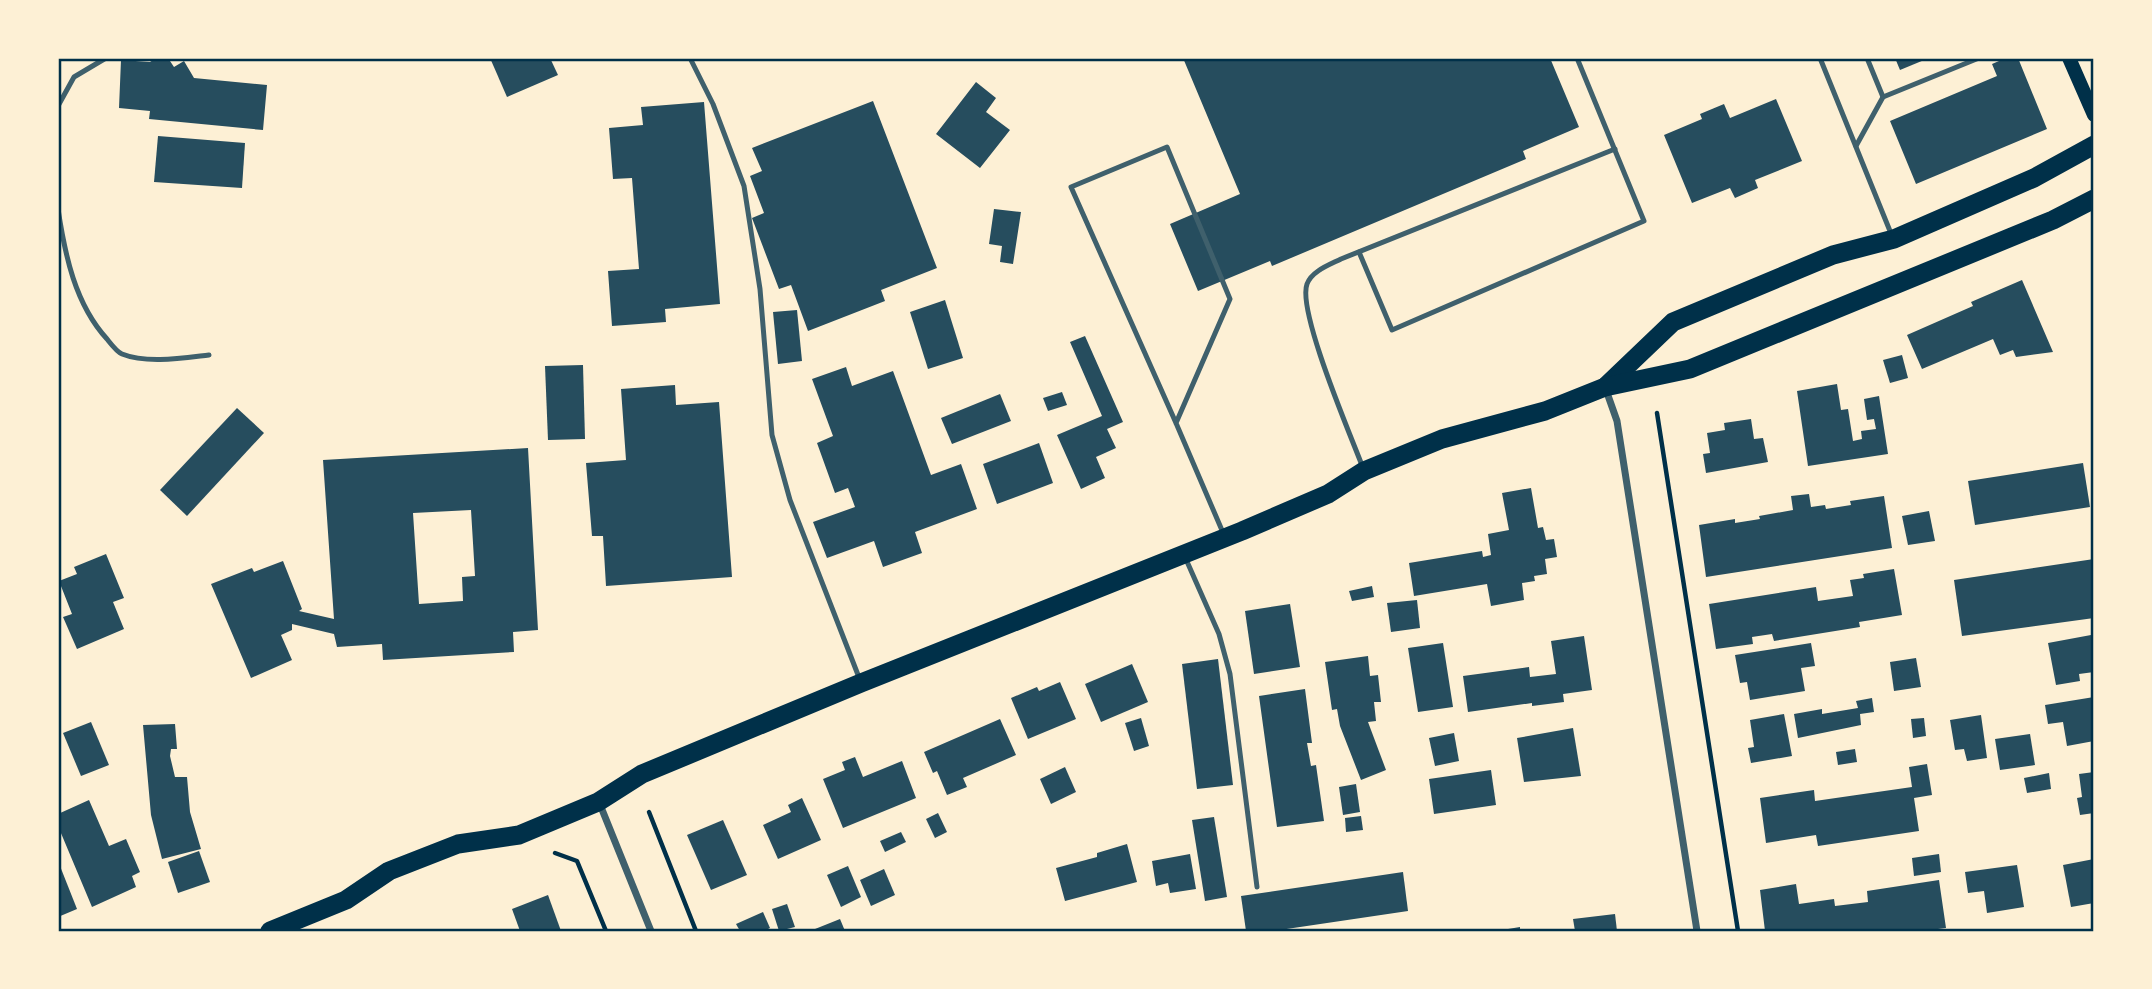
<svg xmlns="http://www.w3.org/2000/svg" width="2152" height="989" font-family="'Titillium Web',sans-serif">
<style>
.building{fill:#264d5e;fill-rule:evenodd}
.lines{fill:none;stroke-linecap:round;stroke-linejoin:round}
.path{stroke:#003049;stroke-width:4.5}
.service{stroke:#3f606c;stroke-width:5}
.minor{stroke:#3f606c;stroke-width:7}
.secondary{stroke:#003049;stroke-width:14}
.trunk{stroke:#003049;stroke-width:19}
.neatline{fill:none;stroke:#003049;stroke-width:2.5}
</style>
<rect width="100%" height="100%" fill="#fdf0d5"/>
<g class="building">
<polygon points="156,58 168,58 174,67 184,61 194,78 267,85 263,130 149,119 150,111 119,108 121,60 150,62"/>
<polygon points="490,58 550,58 558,75 507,97"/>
<polygon points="1183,58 1550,58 1579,127 1523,151 1526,159 1272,266 1270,261 1198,291 1170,224 1240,194"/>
<polygon points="1895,58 1929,58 1900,70"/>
<polygon points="2006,58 2018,58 2047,129 1916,184 1890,121 1997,76 1992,64"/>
<polygon points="976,82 996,98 986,112 1010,130 980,168 936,134"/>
<polygon points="1776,99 1802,161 1755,180 1758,188 1735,198 1730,188 1692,203 1664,135 1702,119 1700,114 1724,104 1730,118"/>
<polygon points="873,101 937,268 881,290 885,301 808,331 791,285 779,289 752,218 764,213 750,176 762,171 752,148"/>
<polygon points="704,102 720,304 665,309 666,322 612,326 608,271 639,269 632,178 613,179 609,128 643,125 641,107"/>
<polygon points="158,136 245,143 242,188 154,182"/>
<polygon points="994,209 1021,212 1013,264 1000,262 1002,246 989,244"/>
<polygon points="2022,280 2053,352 2016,357 2013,350 2000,355 1993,339 1922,369 1907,335 1973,306 1971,302"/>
<polygon points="945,300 963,358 928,369 910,312"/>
<polygon points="797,310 802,361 778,364 773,312"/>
<polygon points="1085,336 1123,422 1107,429 1116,448 1096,457 1105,478 1081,489 1057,435 1102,416 1070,342"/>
<polygon points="1902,355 1908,378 1890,383 1883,360"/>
<polygon points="583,365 585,439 548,440 545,366"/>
<polygon points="846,367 852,386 893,371 931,475 961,464 977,509 915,532 922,553 883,567 874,541 827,558 813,522 855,507 848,488 835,493 817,443 833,436 812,379"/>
<polygon points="1837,384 1841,410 1848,409 1853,441 1862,439 1861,431 1876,429 1874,419 1867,420 1864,399 1879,396 1888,454 1808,466 1797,391"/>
<polygon points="675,385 676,405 719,402 732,577 606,586 603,536 592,536 586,463 626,460 621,389"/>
<polygon points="1062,392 1067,405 1048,411 1043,398"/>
<polygon points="1000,394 1011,421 952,444 941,418"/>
<polygon points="237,408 264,433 187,516 160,490"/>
<polygon points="1751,419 1754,439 1763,438 1768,462 1706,473 1703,454 1710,453 1707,433 1725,430 1724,423"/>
<polygon points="1039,443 1053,483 997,504 983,464"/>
<path d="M528 448 538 630 513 632 514 652 383 660 382 644 337 647 334 634 292 624V630L281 635 292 660 251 678 211 584 252 568 254 572 283 561 302 609 299 611 334 619 323 460ZM471 510 475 576 462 577 463 601 419 604 413 513Z"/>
<polygon points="2083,463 2090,507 1975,525 1968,481"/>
<polygon points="1531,488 1538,528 1543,527 1546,540 1554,539 1557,557 1545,559 1547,574 1534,576 1535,581 1522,583 1524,600 1491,606 1487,584 1414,596 1409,563 1482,551 1483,557 1491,555 1488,534 1509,530 1502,493"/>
<polygon points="1809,494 1811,507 1825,505 1826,509 1851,505 1850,501 1884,496 1892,548 1706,577 1699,525 1735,519 1735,523 1760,519 1759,516 1793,510 1791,496"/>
<polygon points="1929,511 1935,541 1908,545 1902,516"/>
<polygon points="106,554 124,598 113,602 124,629 77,649 63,617 72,614 59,581 77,574 74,567"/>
<polygon points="2094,559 2094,618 1962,636 1954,580"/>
<polygon points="1894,569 1902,615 1859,622 1860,627 1774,641 1772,634 1752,637 1753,644 1716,649 1709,604 1816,587 1818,601 1853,596 1850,580 1864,578 1863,574"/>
<polygon points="1372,586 1374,597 1352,601 1349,591"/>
<polygon points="1417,600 1420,628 1391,632 1387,603"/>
<polygon points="1290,604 1300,667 1254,674 1245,611"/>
<polygon points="2091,635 2094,650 2094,672 2079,674 2080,681 2056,685 2048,643"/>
<polygon points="1584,636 1592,690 1563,694 1564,702 1532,706 1532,703 1468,712 1463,676 1529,667 1530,677 1556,674 1551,641"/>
<polygon points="1443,643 1453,707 1418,712 1408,648"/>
<polygon points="1811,643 1815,666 1801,668 1805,691 1750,700 1747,682 1740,683 1735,655"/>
<polygon points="1368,656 1370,676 1378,675 1381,702 1374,702 1376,721 1368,722 1386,770 1361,780 1340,726 1337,709 1332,710 1325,662"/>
<polygon points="1916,658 1921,687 1894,691 1890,662"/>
<polygon points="1218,659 1233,785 1197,789 1182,664"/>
<polygon points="1132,664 1148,702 1101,722 1085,684"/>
<polygon points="1060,682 1076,719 1028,739 1011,698 1037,687 1039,691"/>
<polygon points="1305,689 1312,743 1307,743 1311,766 1316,765 1324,821 1277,827 1259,696"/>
<polygon points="2094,697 2094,741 2067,746 2063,722 2048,724 2045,705"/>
<polygon points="1872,698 1874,712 1860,714 1861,725 1798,738 1794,714 1822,709 1822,714 1858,708 1856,701"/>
<polygon points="1784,714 1792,756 1751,763 1748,748 1754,747 1750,720"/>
<polygon points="1981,715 1987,758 1967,761 1964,749 1955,750 1950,720"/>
<polygon points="1141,718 1149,746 1134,751 1125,723"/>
<polygon points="1924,718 1926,736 1913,738 1911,719"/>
<polygon points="1000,719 1016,755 963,778 967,787 947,795 937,771 933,773 924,752"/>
<polygon points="91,722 109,765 81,776 63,733"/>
<polygon points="175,724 177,749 171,749 170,756 175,777 187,777 190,812 201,849 162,859 151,815 143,725"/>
<polygon points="1573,728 1581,776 1524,782 1517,738"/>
<polygon points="1454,733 1459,761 1435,766 1429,738"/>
<polygon points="2030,734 2035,765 2000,770 1995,739"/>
<polygon points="1855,749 1857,762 1838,765 1836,752"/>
<polygon points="855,757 863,777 902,761 916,798 843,828 823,779 845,770 842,762"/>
<polygon points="1927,764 1932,795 1914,798 1919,831 1818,846 1816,835 1766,843 1760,798 1814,790 1815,801 1912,787 1909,767"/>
<polygon points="1065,767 1076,792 1051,804 1040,779"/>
<polygon points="1491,770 1496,805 1434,814 1429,779"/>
<polygon points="2094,772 2094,813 2080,815 2077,798 2082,797 2079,774"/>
<polygon points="2049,773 2051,789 2027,793 2024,778"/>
<polygon points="1356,784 1360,812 1343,815 1339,787"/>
<polygon points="802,798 821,840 778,859 763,825 791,812 788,805"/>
<polygon points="89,800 109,846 126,839 140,872 132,876 136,887 92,907 58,826 58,814"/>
<polygon points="938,813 947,832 935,838 926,819"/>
<polygon points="1361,816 1363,830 1346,832 1345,818"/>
<polygon points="1214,817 1227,897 1205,901 1192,820"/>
<polygon points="723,820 747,875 711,890 687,835"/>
<polygon points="901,832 906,842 885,852 880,841"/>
<polygon points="1127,844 1137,882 1065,901 1056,868 1097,857 1097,853"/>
<polygon points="199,851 210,882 178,893 168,862"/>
<polygon points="1190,854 1196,889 1170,893 1168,883 1156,886 1152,861"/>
<polygon points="1939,854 1941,872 1914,876 1912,858"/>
<polygon points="2094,859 2094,903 2071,907 2063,865"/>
<polygon points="58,861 77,909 58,917"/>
<polygon points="2017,865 2024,907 1987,913 1984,891 1968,893 1965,872"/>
<polygon points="848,866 861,897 841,907 827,875"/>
<polygon points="884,869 895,895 871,906 860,880"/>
<polygon points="1403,872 1408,911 1273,931 1246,931 1241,896"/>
<polygon points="1939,880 1946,928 1922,931 1765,931 1760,890 1796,884 1799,904 1834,899 1835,906 1868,902 1867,891"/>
<polygon points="548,895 561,931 520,931 512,909"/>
<polygon points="787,904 795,927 779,931 772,909"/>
<polygon points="763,912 770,928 764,931 740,931 736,924"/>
<polygon points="1615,914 1617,931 1575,931 1573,919"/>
<polygon points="840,919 845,931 815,931 815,929"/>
<polygon points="1520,927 1520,931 1502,931 1502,930"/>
</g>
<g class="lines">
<g class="path">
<polyline points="1657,413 1738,931"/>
<polyline points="649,812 696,931"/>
<polyline points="555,853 577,861 606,931"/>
</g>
<g class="service">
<polyline points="690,58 713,104 744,186 760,289 772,435 790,500 860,680"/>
<polyline points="1820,58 1892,236"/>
<polyline points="1867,58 1883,97"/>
<polyline points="58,106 74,77 106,58"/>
<polyline points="1856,146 1883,97 1979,58"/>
<path d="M58 209C65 255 75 304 107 339 111 344 117 352 122 354 147 364 183 358 209 355"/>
<polyline points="1359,252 1392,330 1644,221 1577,58"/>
<polyline points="1176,423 1230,299 1167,147 1071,187 1176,423 1224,535"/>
<path d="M1363 468C1351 436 1297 311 1307 284 1312 271 1329 265 1341 259L1615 149"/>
<polyline points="1185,557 1219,634 1230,674 1257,887"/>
</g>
<g class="minor">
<polyline points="1605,387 1617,421 1697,931"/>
<polyline points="599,802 651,931"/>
</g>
<polyline class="secondary" points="2069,58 2094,115"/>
<g class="trunk">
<polyline points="1605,387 1673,322 1833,255 1894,239 2034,178 2094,145"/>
<polyline points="270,931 346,900 389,871 458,844 519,835 598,802 642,774 861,683 1242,531 1328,494 1364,471 1442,439 1545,411 1605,387 1690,369 2053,220 2094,199"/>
</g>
</g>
<rect width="2152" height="989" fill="none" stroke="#fdf0d5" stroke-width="119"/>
<rect x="60" y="60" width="2032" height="870" class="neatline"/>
</svg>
